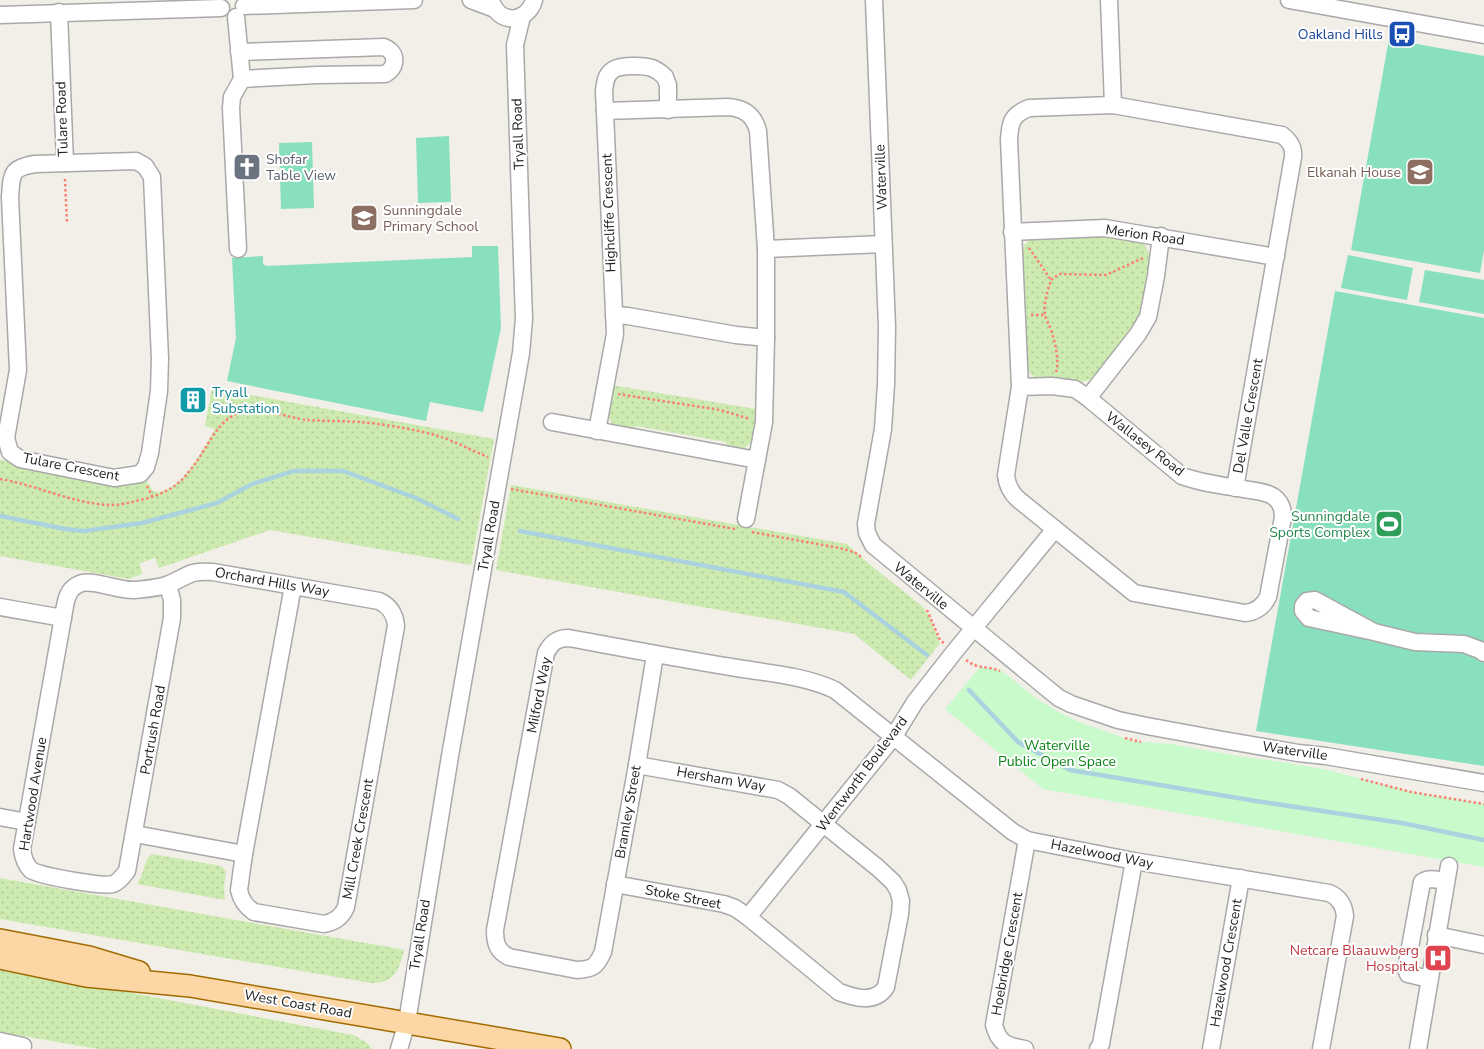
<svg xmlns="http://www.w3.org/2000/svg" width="1484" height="1049" font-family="'Nunito Sans',sans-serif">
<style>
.grass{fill:url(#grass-dots)}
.park{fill:#c8facc}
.pitch{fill:#88e0be}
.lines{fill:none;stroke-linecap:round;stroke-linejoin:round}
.stream{stroke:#aad3df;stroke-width:4.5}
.minor-casing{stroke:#a9a9a9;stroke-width:19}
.major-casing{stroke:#a06b00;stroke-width:24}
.path{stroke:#fa8072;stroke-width:2.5;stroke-dasharray:2.5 2.5;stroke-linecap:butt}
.minor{stroke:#fff;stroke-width:16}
.major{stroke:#fcd6a4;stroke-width:21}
.labels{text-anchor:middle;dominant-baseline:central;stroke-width:4;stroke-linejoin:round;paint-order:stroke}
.transit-label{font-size:14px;fill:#164399;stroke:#fff;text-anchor:end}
.street-label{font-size:14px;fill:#222;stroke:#fff}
.worship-label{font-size:14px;fill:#5b616d;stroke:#fff;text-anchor:start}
.education-label{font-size:14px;fill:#785e54;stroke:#fff;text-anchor:end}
.culture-label{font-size:14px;fill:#0d838f;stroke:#fff;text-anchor:start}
.leisure-label{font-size:14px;fill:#27864d;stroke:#fff;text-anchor:end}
.park-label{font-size:14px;fill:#0c8416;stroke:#fff}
.health-label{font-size:14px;fill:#be3a42;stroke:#fff;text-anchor:end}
</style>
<defs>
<pattern id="grass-dots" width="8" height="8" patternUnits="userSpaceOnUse" patternTransform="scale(1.25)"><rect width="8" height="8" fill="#cdebb0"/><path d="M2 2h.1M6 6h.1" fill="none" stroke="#b0c997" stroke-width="1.8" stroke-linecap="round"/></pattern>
</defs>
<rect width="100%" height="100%" fill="#f2efe9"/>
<g class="grass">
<path d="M1112 234 1139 240 1144 243 1149 253V263L1139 320 1096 374 1090 380 1080 382 1067 379H1039L1034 377 1027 370 1021 251C1024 245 1027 241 1033 238Z"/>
<path d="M611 385 756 409C755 422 757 447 740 449 736 449 731 448 727 448L726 442 636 426 633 432C628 430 621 429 617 427 602 418 609 398 611 385Z"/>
<path d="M212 388 494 439 471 565 270 530 159 568 155 558 140 563 142 574 129 579 0 556V460L11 462 22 466 128 484 140 482 145 478 153 491C179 498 204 447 215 429L205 426Z"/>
<polygon points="511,485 847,544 868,563 923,607 931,620 940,643 911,680 854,634 496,570"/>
<path d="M152 854 221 866 226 871 224 888 225 900 137 884C144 875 144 859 152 854Z"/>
<path d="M0 878 394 948 404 950C399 970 395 983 371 983L0 919Z"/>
<polygon points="0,968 353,1035 366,1042 372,1049 98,1049 0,1032"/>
</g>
<polygon class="park" points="980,667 994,669 1002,671 1037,699 1057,711 1079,722 1133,741 1171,744 1238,756 1289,763 1328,770 1411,792 1484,804 1484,867 1043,789 945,709"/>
<g class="pitch">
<polygon points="1389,39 1484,56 1484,250 1480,273 1351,250"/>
<polygon points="449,136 451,202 418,203 416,138"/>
<polygon points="312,142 314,208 281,209 279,143"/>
<polygon points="472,246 498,246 501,328 483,412 430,402 426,421 227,381 236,338 232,258 263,256 263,264 266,266 472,257"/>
<polygon points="1348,255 1413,268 1407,300 1341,288"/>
<polygon points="1425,270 1484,280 1484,314 1419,302"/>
<polygon points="1335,291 1484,318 1484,766 1256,731"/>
</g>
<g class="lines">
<g class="stream">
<polyline points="0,516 65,529 84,531 142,523 217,503 252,484 294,471 343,471 416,498 458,519"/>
<polyline points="520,531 844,592 927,655"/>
<polyline points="969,690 1018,742 1070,770 1256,801 1402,823 1484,840"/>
</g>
<defs>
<g id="minor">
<polyline points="471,0 495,9"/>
<path d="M491 0C498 25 527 24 534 0"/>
<polyline points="874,0 887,327 886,384 883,429 866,524 867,533 873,545 1049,690 1059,698 1071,704 1118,720 1147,726 1223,740 1298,753 1326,756 1484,783"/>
<polyline points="1109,0 1113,105"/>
<polyline points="1289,0 1484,35"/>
<polyline points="244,6 414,0"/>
<polyline points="59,12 65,163"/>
<polyline points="0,15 221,8"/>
<polyline points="236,17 242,79 232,97 231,108 238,249"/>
<path d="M239 52 384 47C398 53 397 67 385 74L317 75 242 79"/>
<path d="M605 111 728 107C744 108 754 115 758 131L766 249V338L764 422 746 519"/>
<path d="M136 161 145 166 152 177 160 359 159 391 150 453 146 467 140 474 114 478 20 459 10 452 6 438 18 370 10 197C12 174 10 168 35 164Z"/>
<polyline points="1012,232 1105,228 1276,257"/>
<polyline points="766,249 883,244"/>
<polyline points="614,315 628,316 736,335 766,338"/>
<path d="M1020 387 1052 386 1075 389 1088 398 1182 476C1202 483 1223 486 1244 489 1253 491 1266 491 1274 497 1281 502 1283 509 1283 517L1268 597C1263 607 1256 612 1245 613L1134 593 1019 500C1011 493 1007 486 1006 475L1020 387 1009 140C1010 123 1011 115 1029 108L1113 105 1282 135C1290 141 1294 147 1293 157L1235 488"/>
<polyline points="1088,398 1138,334 1148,317 1156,276 1161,236"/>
<polyline points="552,422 757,460"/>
<path d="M597 431 615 334 604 91C605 84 605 75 613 70 619 65 644 65 652 68 657 70 661 73 665 77L668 85V110"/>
<path d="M168 585 172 600V618L127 871C123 876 119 882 113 884 103 887 39 876 31 870 25 864 23 857 22 849L65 606C67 595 70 587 82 583 96 580 119 591 135 590 145 589 160 588 169 584 189 576 189 570 213 572L379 601C390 606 395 614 396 626L346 907C342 917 335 922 324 924L254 912C245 906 241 900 239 890L244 854 293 586"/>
<polyline points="0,607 63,618"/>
<polyline points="1374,632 1315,600 1307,601 1303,606 1303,611 1309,618 1374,632 1415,642 1464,644 1480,650 1484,653"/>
<path d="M655 655 637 765 603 952C596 967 593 969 577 970L509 957C497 951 495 943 495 930L546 653C551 643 557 638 569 638 623 648 676 658 731 667 765 673 803 675 835 690L1013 832 1027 840 1134 861 1329 893C1339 897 1344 905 1345 916L1321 1049"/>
<polyline points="0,817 27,822"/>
<polyline points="135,834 244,854"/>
<path d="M615 884 724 904 735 908 748 917 839 992C855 998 875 1004 886 987L900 914 901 901 898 890 893 882 878 868 789 796 778 790 637 765"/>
<polyline points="748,917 894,736 915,702 955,651 1055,529"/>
<polyline points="1436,935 1484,945"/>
<path d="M1429 979 1408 974 1406 969 1422 882C1429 877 1438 880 1446 881"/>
<polyline points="0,1041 23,1046"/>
<polyline points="399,1049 407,1022 450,756 521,353 524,319 523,290 515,45 522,16"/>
<path d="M1025 1049C1007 1046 999 1044 994 1025L1027 840"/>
<polyline points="1098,1049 1101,1044 1134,861"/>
<polyline points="1211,1049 1241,878"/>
<polyline points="1418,1049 1449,866"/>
</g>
<g id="major">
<polyline points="0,940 89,957 139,972"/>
<polyline points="0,958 86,976 190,986 560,1049"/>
</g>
</defs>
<use href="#minor" class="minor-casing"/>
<use href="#major" class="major-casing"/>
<g class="path">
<polyline points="65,179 67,224"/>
<polyline points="1029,248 1051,280"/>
<polyline points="1031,315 1044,315"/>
<path d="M1056 372C1060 360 1054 336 1049 325 1048 322 1045 318 1045 315 1043 304 1048 290 1051 280L1059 274 1106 275 1143 258"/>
<polyline points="618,394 720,410 750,419"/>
<path d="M0 479C37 485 73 504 111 505 124 505 136 501 148 498 168 492 179 485 191 469 208 449 214 423 240 412 257 405 289 418 307 420 324 421 342 421 360 422 383 424 413 429 435 435 453 440 470 450 488 457"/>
<polyline points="147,486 152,496"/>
<polyline points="511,489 735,529"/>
<polyline points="752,532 839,548 854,552 863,558"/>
<polyline points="927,610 940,640 944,643"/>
<path d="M966 660C979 670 986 665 1000 671"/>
<polyline points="1125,738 1141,742"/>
<polyline points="1361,779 1411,792 1484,804"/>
</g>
<use href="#minor" class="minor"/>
<use href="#major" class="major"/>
</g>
<defs>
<symbol id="bus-square" viewBox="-11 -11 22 22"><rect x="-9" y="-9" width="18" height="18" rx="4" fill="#1a4fb4" stroke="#fff"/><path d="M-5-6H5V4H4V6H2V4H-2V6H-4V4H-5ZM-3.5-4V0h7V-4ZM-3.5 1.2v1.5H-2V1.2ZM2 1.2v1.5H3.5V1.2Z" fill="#fff"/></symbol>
<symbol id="church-square" viewBox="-11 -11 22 22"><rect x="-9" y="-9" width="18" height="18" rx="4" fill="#6b7280" stroke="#fff"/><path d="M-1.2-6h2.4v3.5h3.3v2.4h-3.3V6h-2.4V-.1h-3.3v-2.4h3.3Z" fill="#fff"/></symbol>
<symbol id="school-square" viewBox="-11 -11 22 22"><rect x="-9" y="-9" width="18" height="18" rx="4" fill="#8d6e63" stroke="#fff"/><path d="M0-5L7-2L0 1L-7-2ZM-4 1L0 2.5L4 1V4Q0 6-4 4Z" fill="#fff"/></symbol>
<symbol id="building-square" viewBox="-11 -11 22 22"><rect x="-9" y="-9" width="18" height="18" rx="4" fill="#0f9aa8" stroke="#fff"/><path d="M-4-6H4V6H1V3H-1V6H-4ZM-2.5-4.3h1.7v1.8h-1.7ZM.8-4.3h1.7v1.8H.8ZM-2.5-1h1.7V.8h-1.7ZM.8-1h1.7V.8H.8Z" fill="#fff"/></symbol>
<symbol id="stadium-square" viewBox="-11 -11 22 22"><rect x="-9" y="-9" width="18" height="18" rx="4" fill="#2e9e5b" stroke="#fff"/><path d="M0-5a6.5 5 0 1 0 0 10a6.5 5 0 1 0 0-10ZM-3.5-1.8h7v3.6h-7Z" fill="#fff"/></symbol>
<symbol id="hospital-square" viewBox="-11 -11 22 22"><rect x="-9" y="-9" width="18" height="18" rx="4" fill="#e0444e" stroke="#fff"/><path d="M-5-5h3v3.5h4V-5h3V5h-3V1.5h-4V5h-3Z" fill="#fff"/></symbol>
</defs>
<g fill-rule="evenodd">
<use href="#bus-square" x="1386" y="18" width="32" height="32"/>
<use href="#church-square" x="231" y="151" width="32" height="32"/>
<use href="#school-square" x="1404" y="156" width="32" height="32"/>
<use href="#school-square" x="348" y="202" width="32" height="32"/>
<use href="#building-square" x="177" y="384" width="32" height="32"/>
<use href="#stadium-square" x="1373" y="508" width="32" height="32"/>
<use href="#hospital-square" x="1422" y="942" width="32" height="32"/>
</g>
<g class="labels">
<g class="transit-label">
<text x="1383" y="34">Oakland Hills</text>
</g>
<g class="street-label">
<text transform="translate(62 119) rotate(-92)">Tulare Road</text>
<text transform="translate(518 134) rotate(-92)">Tryall Road</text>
<text transform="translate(881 177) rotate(-92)">Waterville</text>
<text transform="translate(609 213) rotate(-92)">Highcliffe Crescent</text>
<text transform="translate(1145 235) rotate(8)">Merion Road</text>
<text transform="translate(1248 416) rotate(-80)">Del Valle Crescent</text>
<text transform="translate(1145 444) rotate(38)">Wallasey Road</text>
<text transform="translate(71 467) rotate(11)">Tulare Crescent</text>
<text transform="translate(489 536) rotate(-80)">Tryall Road</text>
<text transform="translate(272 582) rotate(10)">Orchard Hills Way</text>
<text transform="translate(921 586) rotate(39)">Waterville</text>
<text transform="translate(539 695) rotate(-79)">Milford Way</text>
<text transform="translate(153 730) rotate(-80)">Portrush Road</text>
<text transform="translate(1295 751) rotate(8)">Waterville</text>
<text transform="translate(862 774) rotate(-53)">Wentworth Boulevard</text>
<text transform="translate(721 779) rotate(10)">Hersham Way</text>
<text transform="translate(33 794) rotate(-81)">Hartwood Avenue</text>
<text transform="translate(628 812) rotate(-80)">Bramley Street</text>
<text transform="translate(358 839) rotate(-80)">Mill Creek Crescent</text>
<text transform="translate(1102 854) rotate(11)">Hazelwood Way</text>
<text transform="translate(683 897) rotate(11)">Stoke Street</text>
<text transform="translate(420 935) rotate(-81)">Tryall Road</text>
<text transform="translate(1007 954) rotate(-80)">Hoebridge Crescent</text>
<text transform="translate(1226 963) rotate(-80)">Hazelwood Crescent</text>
<text transform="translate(298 1004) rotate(10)">West Coast Road</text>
</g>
<g class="worship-label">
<text x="266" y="159">Shofar<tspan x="266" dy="16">Table View</tspan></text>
</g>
<g class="education-label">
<text x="1401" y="172">Elkanah House</text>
<text x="383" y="210" text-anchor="start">Sunningdale<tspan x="383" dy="16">Primary School</tspan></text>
</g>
<g class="culture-label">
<text x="212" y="392">Tryall<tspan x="212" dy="16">Substation</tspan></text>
</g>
<g class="leisure-label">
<text x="1370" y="516">Sunningdale<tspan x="1370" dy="16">Sports Complex</tspan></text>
</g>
<g class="park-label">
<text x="1057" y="745">Waterville<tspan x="1057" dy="16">Public Open Space</tspan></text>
</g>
<g class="health-label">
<text x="1419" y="950">Netcare Blaauwberg<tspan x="1419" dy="16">Hospital</tspan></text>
</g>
</g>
</svg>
